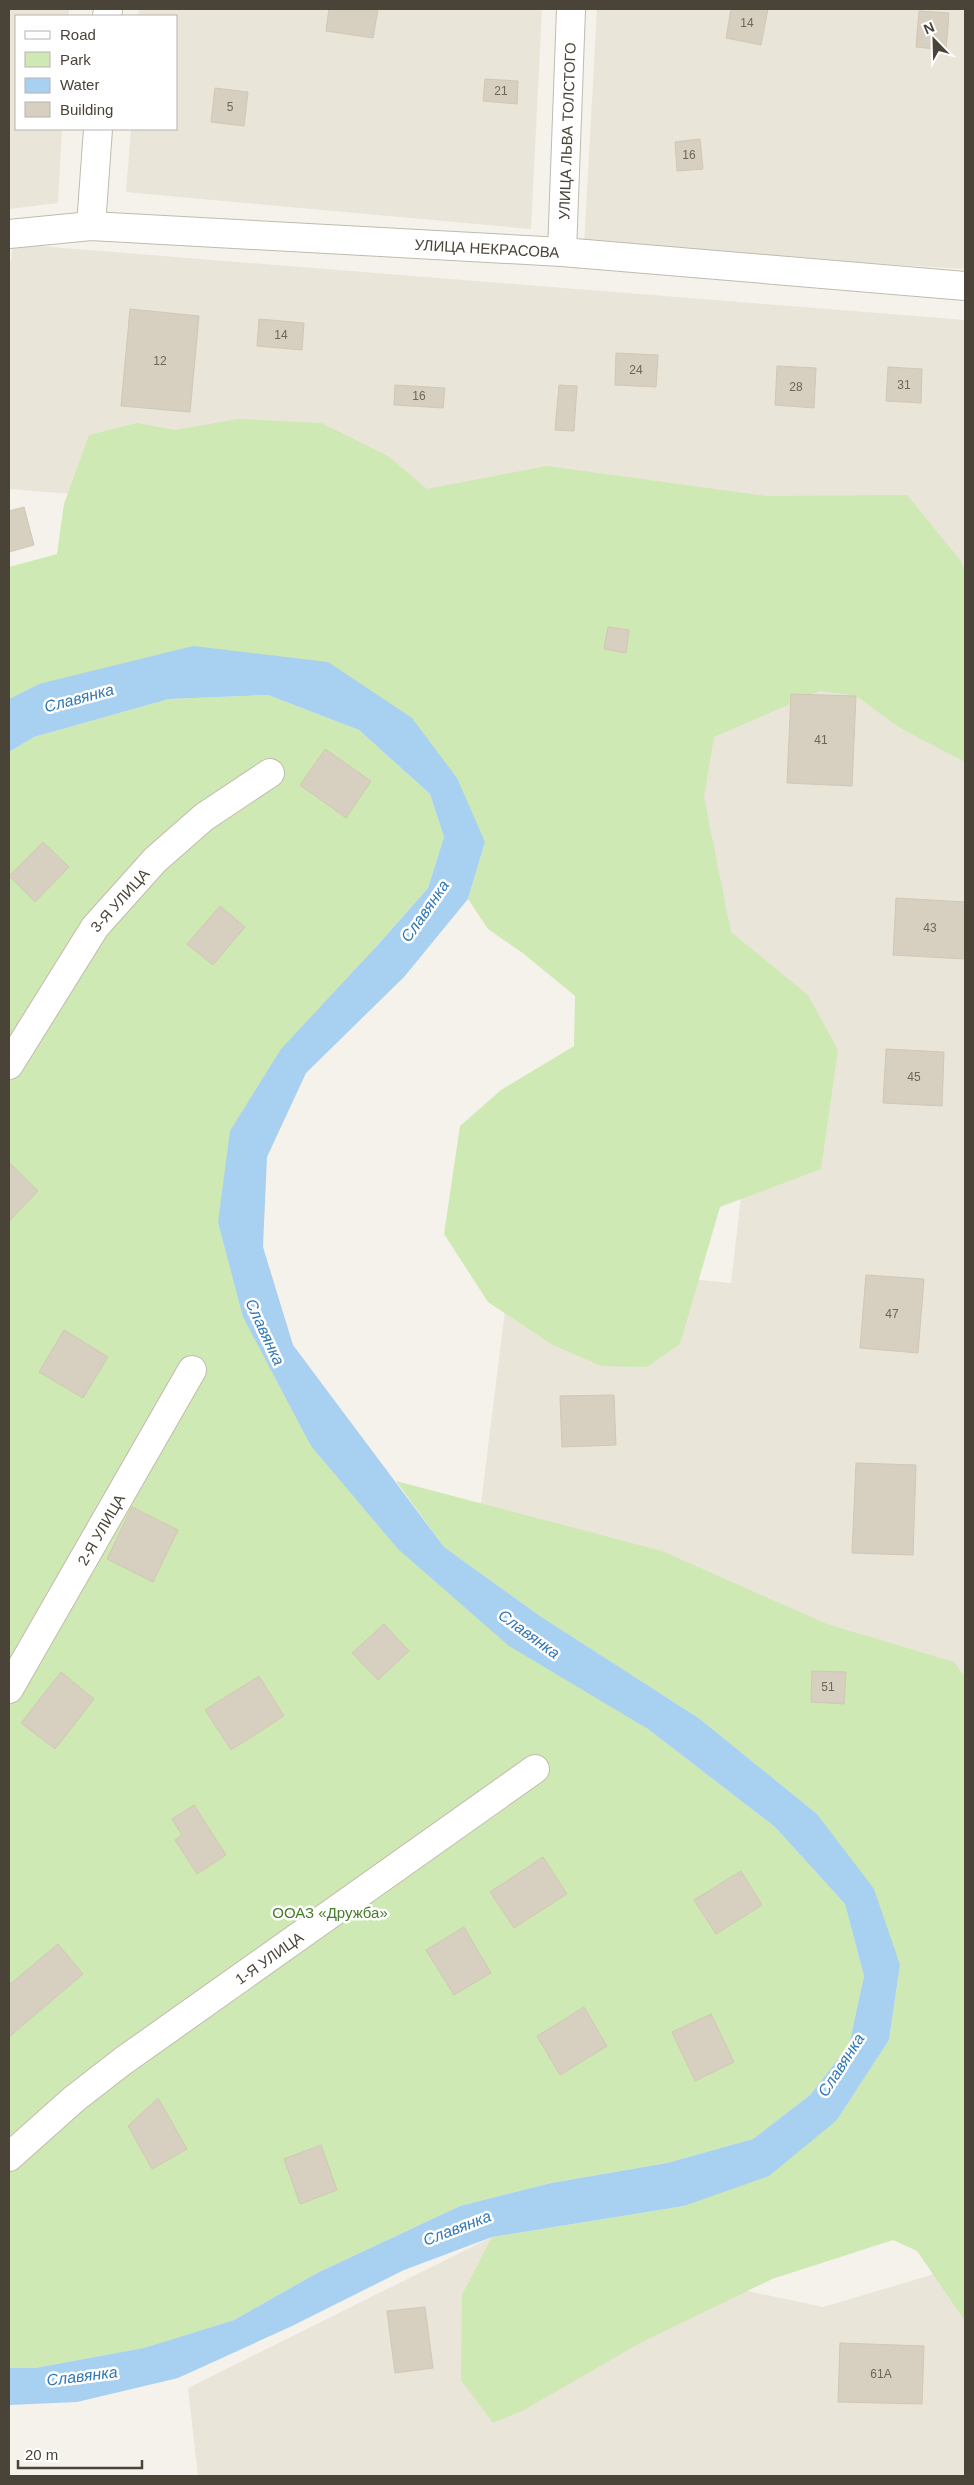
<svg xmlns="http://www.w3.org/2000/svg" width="974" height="2485" font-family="Arial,sans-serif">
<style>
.residential{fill:#e9e5d9}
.green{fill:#cfe9b4}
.water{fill:#a8d0f0}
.building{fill:#d7cfc0;stroke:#d2c7b3}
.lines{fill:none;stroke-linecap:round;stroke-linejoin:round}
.street-casing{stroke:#c1bbad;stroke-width:30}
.street{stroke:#fff;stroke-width:28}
.labels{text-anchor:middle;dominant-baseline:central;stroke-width:5;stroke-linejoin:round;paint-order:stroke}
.number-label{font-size:12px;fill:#6d675a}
.street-label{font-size:15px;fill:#4a4438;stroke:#fff}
.park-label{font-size:15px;fill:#467c2b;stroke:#fff}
.water-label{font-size:16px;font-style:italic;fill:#3178b6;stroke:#fff}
</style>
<rect width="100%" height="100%" fill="#f5f2eb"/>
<g class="residential">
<polygon points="9,9 69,9 69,16 16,16 16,129 62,129 58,203 9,209"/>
<polygon points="139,9 542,9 531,229 126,192 131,129 176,129 176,16 138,16"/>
<polygon points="597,9 965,9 965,269 584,246"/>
<polygon points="13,244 965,320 965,1896 478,1528 511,1262 731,1283 764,999 499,527 9,489 9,273"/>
<polygon points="492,2237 823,2307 965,2265 965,2476 198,2476 188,2388"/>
</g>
<g class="green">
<polygon points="239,419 321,423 388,456 427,489 547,466 765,496 907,495 961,561 965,571 965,762 900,728 856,696 820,691 714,737 704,797 731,932 808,995 838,1050 821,1169 720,1207 680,1344 647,1367 601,1366 551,1344 488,1302 444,1234 460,1126 501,1090 574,1046 575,996 524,954 488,929 468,899 485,842 328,662 39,684 9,699 9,567 57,554 64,504 89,435 137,423 175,430"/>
<polygon points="268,695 359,730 430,794 444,837 428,888 376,947 230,1131 311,1446 648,1729 775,1827 845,1904 864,1976 849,2045 810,2095 753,2139 667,2163 551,2183 460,2206 317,2273 234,2320 145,2348 35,2368 9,2368 9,752 34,737 169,699"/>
<polygon points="396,1481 662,1551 827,1624 954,1662 965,1677 965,2321 917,2251 893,2240 772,2279 640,2343 524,2410 493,2423 461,2380 462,2295 492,2237 684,2206 837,2120 889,2040 900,1965 817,1814 700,1719 540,1616 444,1547"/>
</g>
<polygon class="water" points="193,646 328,662 412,718 457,778 485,842 468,899 404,977 306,1073 267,1157 263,1247 293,1345 444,1547 540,1616 700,1719 817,1814 874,1889 900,1965 889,2040 837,2120 769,2176 684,2206 492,2237 404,2270 292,2326 178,2378 77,2402 9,2405 9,2368 35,2368 144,2348 234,2320 317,2273 460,2206 551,2183 667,2163 753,2139 810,2095 849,2045 864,1976 845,1904 775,1827 648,1729 509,1646 398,1549 311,1446 243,1317 218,1222 230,1131 281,1049 376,947 428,888 444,837 430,794 359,730 268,695 169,699 34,737 9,752 9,699 39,684"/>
<g class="building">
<polygon points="329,9 378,9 373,38 326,31"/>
<polygon points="731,9 768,9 761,45 726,38"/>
<polygon points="919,11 949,13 946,50 916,47"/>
<polygon points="485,79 518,81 517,104 483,101"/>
<polygon points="215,88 248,92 244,126 211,122"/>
<polygon points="700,139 703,169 677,171 675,142"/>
<polygon points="130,309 199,316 190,412 121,406"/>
<polygon points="259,319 304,323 302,350 257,346"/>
<polygon points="616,353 658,355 656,387 615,385"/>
<polygon points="777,366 816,368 814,408 775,405"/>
<polygon points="888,367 922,369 921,403 886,401"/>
<polygon points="395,385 445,388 443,408 394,405"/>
<polygon points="559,385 577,386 574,431 555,430"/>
<polygon points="24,507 34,545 9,552 9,511"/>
<polygon points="608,627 629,630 626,653 604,649"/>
<polygon points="791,694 856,696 852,786 787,783"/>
<polygon points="325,749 371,781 346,818 300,785"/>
<polygon points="43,842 69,867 35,902 9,876"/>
<polygon points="896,898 965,902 965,959 893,955"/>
<polygon points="220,906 245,927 213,965 187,944"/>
<polygon points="886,1049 944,1052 942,1106 883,1103"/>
<polygon points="9,1162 38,1191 9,1221"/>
<polygon points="866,1275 924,1279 918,1353 860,1348"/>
<polygon points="64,1330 108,1357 83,1398 39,1372"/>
<polygon points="614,1395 616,1445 562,1447 560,1396"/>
<polygon points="856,1463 916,1465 913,1555 852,1553"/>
<polygon points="132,1507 178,1530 153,1582 107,1559"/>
<polygon points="384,1624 409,1651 378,1680 352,1653"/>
<polygon points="812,1671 846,1672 844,1704 811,1702"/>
<polygon points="61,1672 94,1699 55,1749 21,1723"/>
<polygon points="259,1676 284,1716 231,1750 205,1710"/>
<polygon points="194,1805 226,1855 197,1874 175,1840 182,1835 172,1819"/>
<polygon points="543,1857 567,1894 514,1928 490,1892"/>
<polygon points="741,1871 762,1905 716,1934 694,1900"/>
<polygon points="464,1927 491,1973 454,1995 426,1950"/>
<polygon points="58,1944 83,1974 9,2037 9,1985"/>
<polygon points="584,2007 607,2046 560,2075 537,2036"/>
<polygon points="711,2014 734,2062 695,2081 672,2032"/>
<polygon points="158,2098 187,2149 152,2169 128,2126"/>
<polygon points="321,2145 337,2190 300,2204 284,2159"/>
<polygon points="425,2307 433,2368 395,2373 387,2311"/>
<polygon points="840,2343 924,2346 922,2404 838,2402"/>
</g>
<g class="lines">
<defs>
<g id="street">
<polyline points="107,16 108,9"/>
<polyline points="91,226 98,129"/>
<path id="s1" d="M9 234 91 226 562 252 965 286"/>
<path id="s2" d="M562 252 571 9"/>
<path id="s3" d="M9 1065 95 927 155 860 204 817 270 773"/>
<path id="s4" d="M9 1689 192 1370"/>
<path id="s5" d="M9 2157 74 2099 123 2061 535 1769"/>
</g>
</defs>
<use href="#street" class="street-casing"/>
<use href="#street" class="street"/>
</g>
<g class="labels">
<g class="number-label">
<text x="747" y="23">14</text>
<text x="501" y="91">21</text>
<text x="230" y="107">5</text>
<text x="689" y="155">16</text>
<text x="281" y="335">14</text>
<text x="160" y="361">12</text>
<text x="636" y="370">24</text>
<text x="904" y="385">31</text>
<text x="796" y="387">28</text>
<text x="419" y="396">16</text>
<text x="821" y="740">41</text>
<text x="930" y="928">43</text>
<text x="914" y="1077">45</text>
<text x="892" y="1314">47</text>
<text x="828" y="1687">51</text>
<text x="881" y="2374">61А</text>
</g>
<g class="street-label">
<text stroke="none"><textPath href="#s2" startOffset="121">УЛИЦА ЛЬВА ТОЛСТОГО</textPath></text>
<text stroke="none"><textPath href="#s1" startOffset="479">УЛИЦА НЕКРАСОВА</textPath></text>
<text stroke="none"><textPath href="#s3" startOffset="199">3-Я УЛИЦА</textPath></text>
<text stroke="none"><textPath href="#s4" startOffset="184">2-Я УЛИЦА</textPath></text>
<text stroke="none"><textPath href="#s5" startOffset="328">1-Я УЛИЦА</textPath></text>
</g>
<g class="park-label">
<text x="330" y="1912">ООАЗ «Дружба»</text>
</g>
<g class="water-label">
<text transform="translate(79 698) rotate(-15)">Славянка</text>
<text transform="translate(425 911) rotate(-55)">Славянка</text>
<text transform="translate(265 1332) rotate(65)">Славянка</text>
<text transform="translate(529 1634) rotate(36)">Славянка</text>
<text transform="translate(841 2065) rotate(-57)">Славянка</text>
<text transform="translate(457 2228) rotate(-21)">Славянка</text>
<text transform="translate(82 2376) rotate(-7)">Славянка</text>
</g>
</g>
<rect width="974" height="2485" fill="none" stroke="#4a4438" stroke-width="20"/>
<rect x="15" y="15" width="162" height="115" fill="#ffffff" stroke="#b7b4af"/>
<rect x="25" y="31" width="25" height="8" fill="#ffffff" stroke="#b7b4af"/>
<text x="60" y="40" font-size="15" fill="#4a4438">Road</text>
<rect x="25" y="52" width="25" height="15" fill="#cfe9b4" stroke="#b7b4af"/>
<text x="60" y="65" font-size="15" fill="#4a4438">Park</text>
<rect x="25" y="78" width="25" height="15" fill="#a8d0f0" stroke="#b7b4af"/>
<text x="60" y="90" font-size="15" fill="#4a4438">Water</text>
<rect x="25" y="102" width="25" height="15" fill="#d7cfc0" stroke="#b7b4af"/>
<text x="60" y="115" font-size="15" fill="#4a4438">Building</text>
<g transform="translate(934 40) rotate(337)" stroke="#ffffff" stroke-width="4" paint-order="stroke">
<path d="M0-4L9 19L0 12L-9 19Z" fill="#4a4438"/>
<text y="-8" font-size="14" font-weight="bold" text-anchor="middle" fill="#4a4438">N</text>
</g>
<path d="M18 2460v8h124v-8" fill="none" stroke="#4a4438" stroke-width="2.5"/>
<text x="25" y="2460" font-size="15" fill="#4a4438" stroke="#ffffff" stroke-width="4" paint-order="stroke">20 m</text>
</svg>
